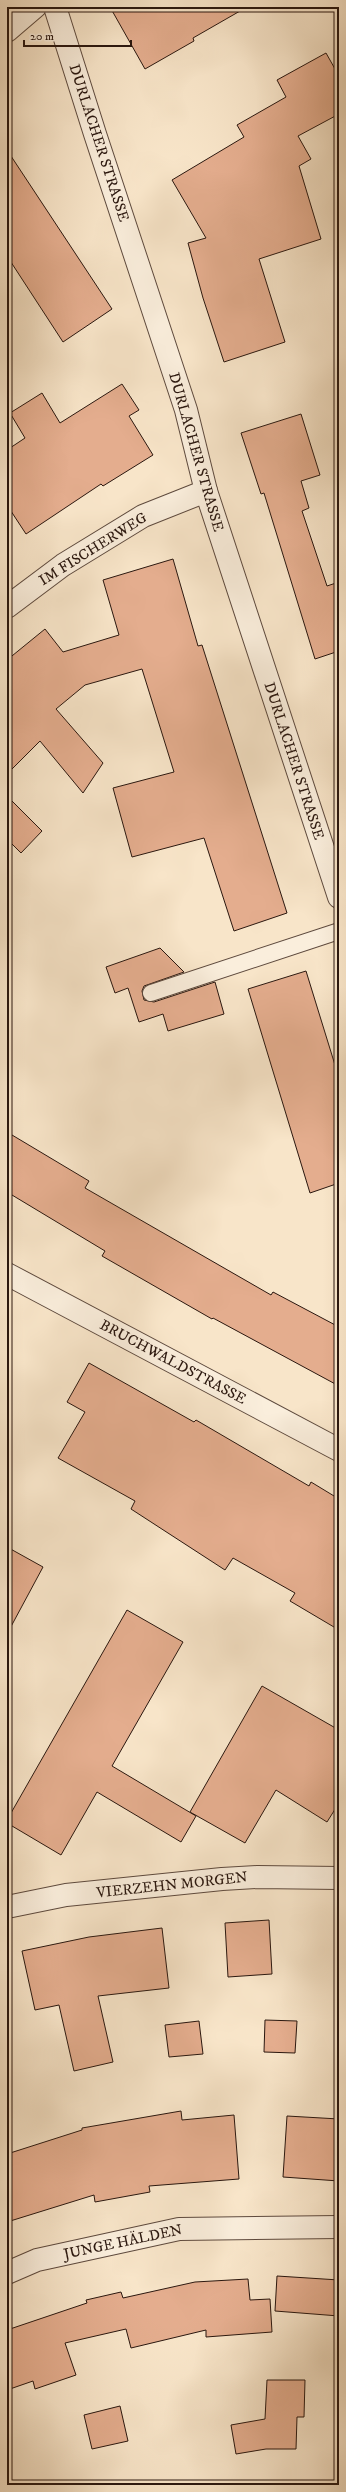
<svg xmlns="http://www.w3.org/2000/svg" width="346" height="2492" font-family="'IM FELL DW Pica',serif">
<style>
.building{fill:#e4ad8e;stroke:#2a170f}
.lines{fill:none;stroke-linecap:round;stroke-linejoin:round}
.service-casing{stroke:#5e4a3e;stroke-width:18}
.minor-casing{stroke:#5e4a3e;stroke-width:24}
.service{stroke:#faeedc;stroke-width:16}
.minor{stroke:#faeedc;stroke-width:22}
.labels{text-anchor:middle;dominant-baseline:central;stroke-width:3;stroke-linejoin:round;paint-order:stroke}
.street-label{font-size:15px;fill:#2a170f;stroke:#faeedc}
</style>
<rect width="100%" height="100%" fill="#f8e5c9"/>
<filter id="stains"><feTurbulence type="fractalNoise" baseFrequency=".005" numOctaves="4"/><feColorMatrix values="0 0 0 0 .2 0 0 0 0 .09 0 0 0 0 .02 0 0 0 .5 -.17"/></filter>
<radialGradient id="worn" r=".72"><stop offset=".6" stop-color="#630" stop-opacity="0"/><stop offset="1" stop-color="#630" stop-opacity=".3"/></radialGradient>
<g class="building">
<polygon points="110,7 247,7 193,38 194,41 145,69"/>
<polygon points="326,53 339,76 339,114 298,136 311,159 299,166 321,239 259,259 285,342 224,362 203,298 188,243 206,238 172,180 244,137 237,125 286,97 277,80"/>
<polygon points="7,150 112,309 63,342 7,256"/>
<polygon points="122,384 139,410 129,416 153,455 103,486 101,484 26,534 7,505 7,450 25,438 10,413 42,393 60,423"/>
<polygon points="301,414 320,475 301,481 309,508 302,511 327,586 339,582 339,651 315,659 264,493 261,494 241,433"/>
<polygon points="173,559 198,646 202,645 287,913 234,931 204,838 132,857 113,788 174,772 142,669 85,685 56,709 103,763 83,793 40,741 7,774 7,660 45,629 63,652 119,635 103,580"/>
<polygon points="7,796 42,831 21,853 7,839"/>
<polygon points="160,948 184,972 144,986 142,991 144,1000 154,1002 215,982 224,1014 168,1031 163,1014 139,1022 128,988 115,993 106,967"/>
<polygon points="306,971 339,1078 339,1183 310,1193 248,989"/>
<polygon points="7,1132 89,1181 85,1188 271,1295 273,1292 339,1327 339,1386 213,1318 212,1319 102,1256 105,1251 7,1192"/>
<polygon points="89,1363 194,1422 196,1420 309,1486 311,1482 339,1499 339,1630 290,1601 295,1593 233,1558 225,1570 131,1509 135,1501 58,1458 85,1412 67,1402"/>
<polygon points="7,1547 43,1567 7,1634"/>
<polygon points="127,1610 183,1642 112,1766 196,1816 181,1842 97,1792 61,1855 7,1823 7,1820"/>
<polygon points="262,1686 339,1730 339,1803 327,1822 276,1790 245,1843 190,1812"/>
<polygon points="269,1920 272,1974 228,1977 225,1923"/>
<polygon points="162,1928 169,1988 98,1996 113,2062 74,2071 59,2005 35,2010 22,1951 89,1937"/>
<polygon points="265,2020 297,2021 295,2053 264,2052"/>
<polygon points="199,2021 203,2054 169,2057 165,2025"/>
<polygon points="181,2111 182,2120 234,2115 239,2179 149,2186 150,2192 95,2202 94,2195 7,2222 7,2154 82,2130 82,2128"/>
<polygon points="287,2116 339,2119 339,2181 283,2177"/>
<polygon points="277,2276 339,2280 339,2316 275,2311"/>
<polygon points="248,2279 250,2300 270,2299 272,2332 206,2337 206,2330 131,2348 126,2329 65,2343 76,2375 35,2389 33,2381 7,2390 7,2330 87,2303 86,2300 121,2292 123,2298 195,2282"/>
<polygon points="267,2380 305,2380 304,2417 297,2417 296,2449 266,2449 236,2454 231,2425 265,2419"/>
<polygon points="120,2406 128,2441 92,2449 84,2415"/>
</g>
<g class="lines">
<defs>
<polyline id="service" points="151,993 339,931"/>
<g id="minor">
<polyline points="55,7 95,134 186,410 206,491 339,897"/>
<polyline points="7,31 35,7"/>
<polyline points="7,607 63,565 143,516 206,491"/>
<polyline points="7,1274 339,1450"/>
<polyline points="7,1907 66,1895 222,1879 257,1877 339,1878"/>
<polyline points="7,2273 37,2260 179,2229 339,2227"/>
</g>
</defs>
<use href="#service" class="service-casing"/>
<use href="#minor" class="minor-casing"/>
<use href="#service" class="service"/>
<use href="#minor" class="minor"/>
</g>
<g class="labels">
<g class="street-label">
<text transform="translate(99 143) rotate(72)">DURLACHER STRASSE</text>
<text transform="translate(196 452) rotate(74)">DURLACHER STRASSE</text>
<text transform="translate(93 549) rotate(-32)">IM FISCHERWEG</text>
<text transform="translate(294 761) rotate(72)">DURLACHER STRASSE</text>
<text transform="translate(173 1362) rotate(28)">BRUCHWALDSTRASSE</text>
<text transform="translate(172 1885) rotate(-6)">VIERZEHN MORGEN</text>
<text transform="translate(123 2242) rotate(-12)">JUNGE HÄLDEN</text>
</g>
</g>
<rect width="346" height="2492" fill="none" stroke="#f8e5c9" stroke-width="24"/>
<rect x="8" y="8" width="330" height="2476" fill="none" stroke="#2a170f" stroke-width="2"/>
<rect x="12" y="12" width="322" height="2468" fill="none" stroke="#2a170f"/>
<path d="M24 40v6h107v-6" fill="none" stroke="#2a170f" stroke-width="2"/>
<text x="30" y="40" font-size="12" fill="#2a170f" stroke="#faeedc" stroke-width="3" paint-order="stroke">20 m</text>
<rect width="100%" height="100%" filter="url(#stains)"/>
<rect width="100%" height="100%" fill="url(#worn)"/>
</svg>
